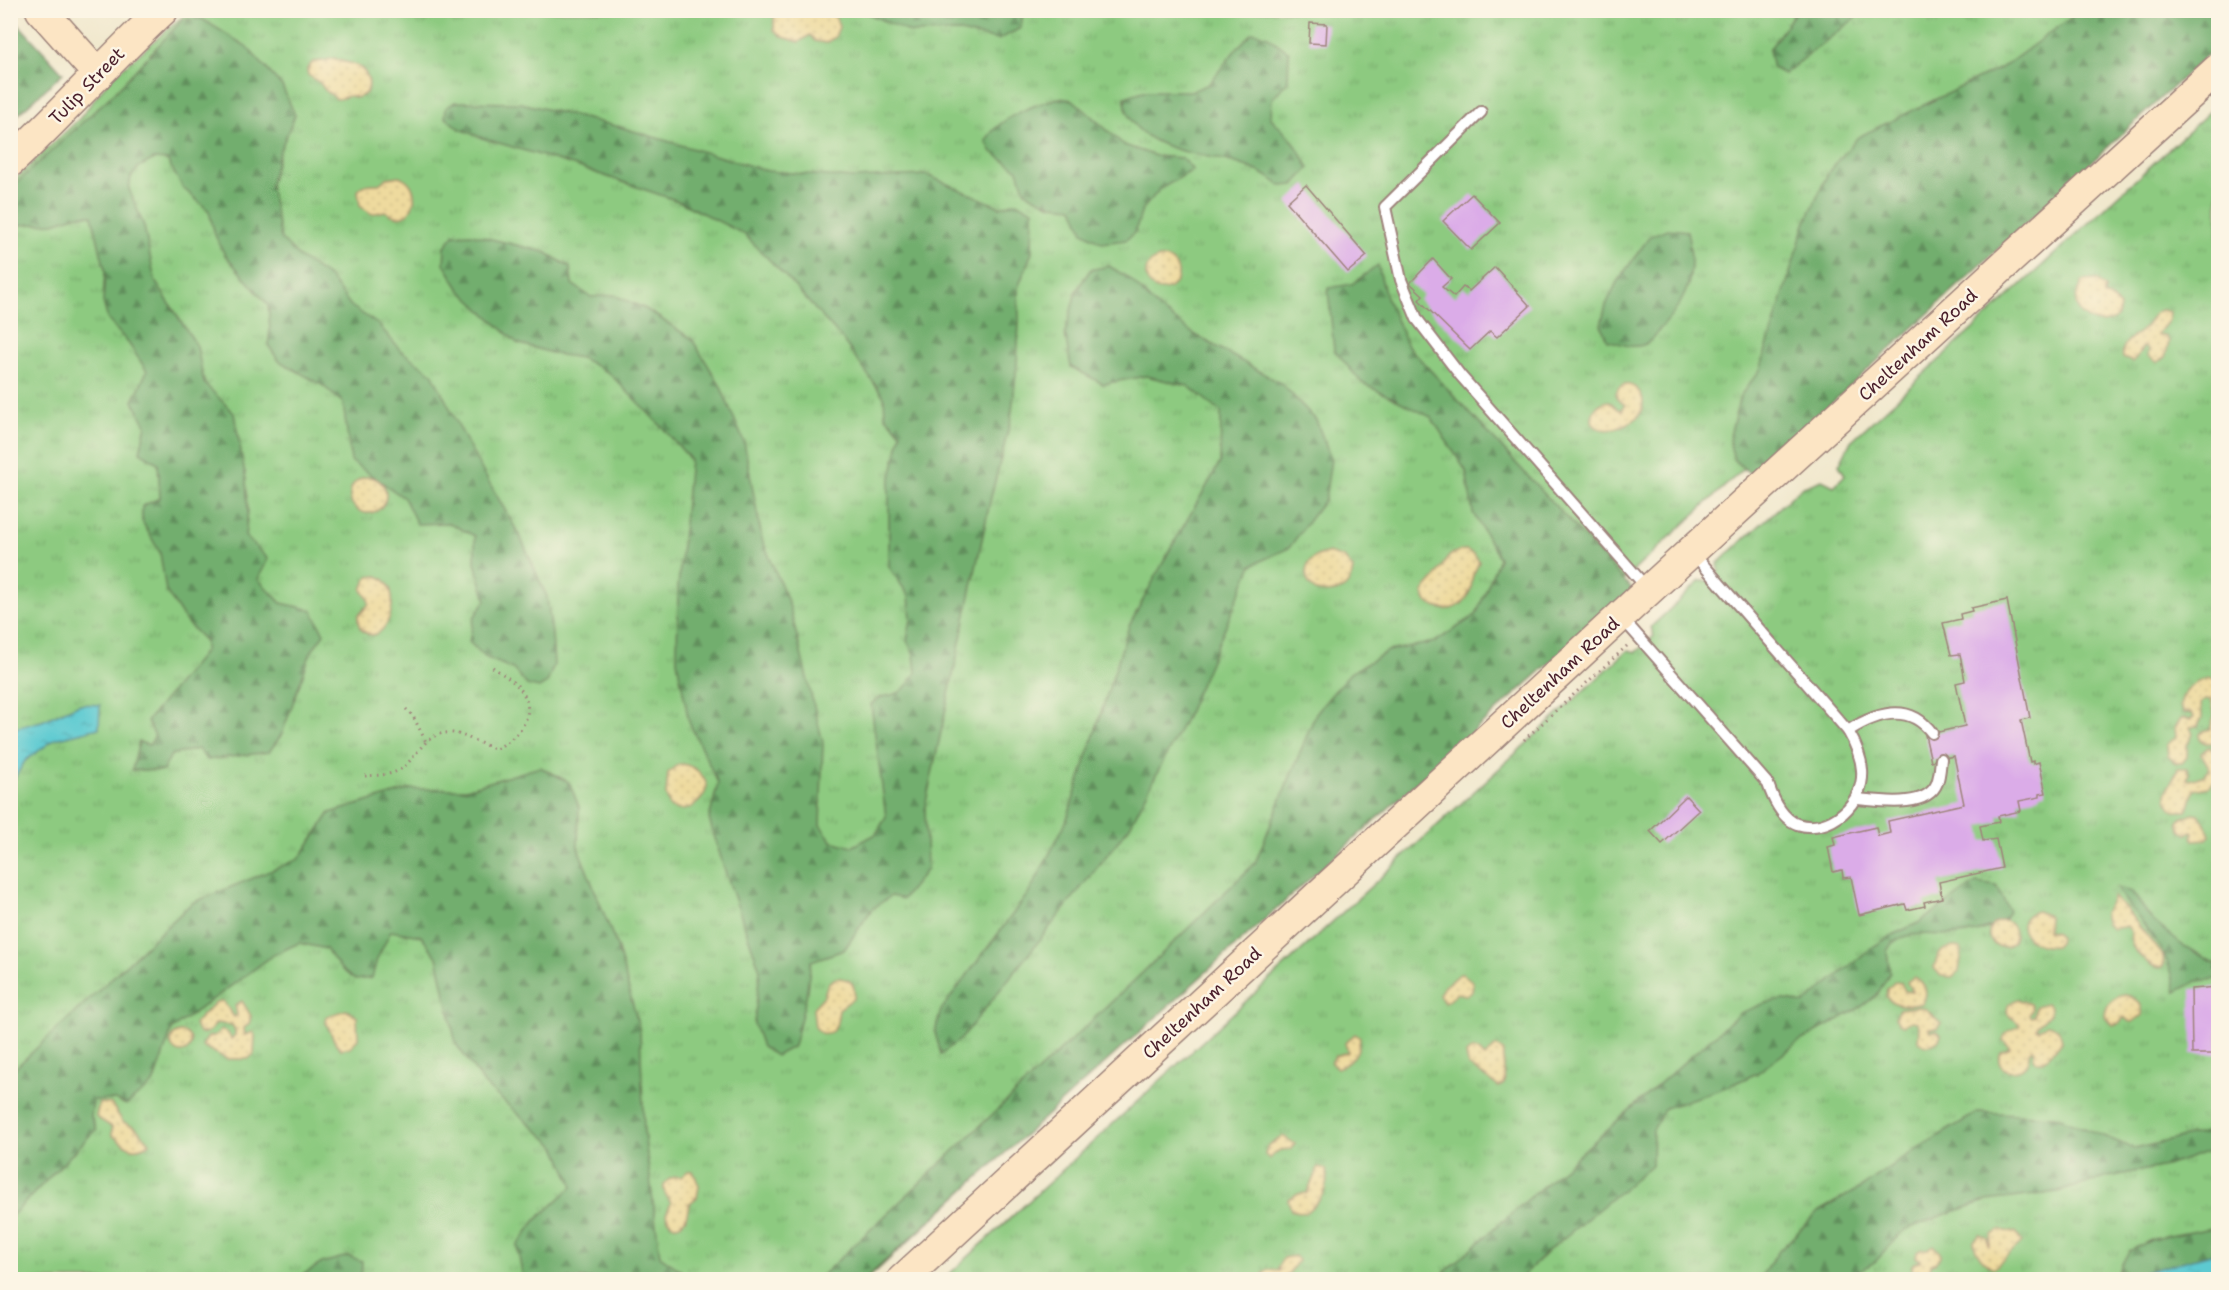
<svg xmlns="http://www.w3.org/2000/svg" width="2229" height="1290" font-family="'Shantell Sans',sans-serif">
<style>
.grass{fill:url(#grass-tufts);stroke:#6c7456;stroke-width:1.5}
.forest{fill:url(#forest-firs);stroke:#5e664c;stroke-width:1.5}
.sand{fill:url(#sand-dots);stroke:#9c7c64;stroke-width:1.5}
.water{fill:url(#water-ripples);stroke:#54747e;stroke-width:1.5}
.building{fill:#dbace8}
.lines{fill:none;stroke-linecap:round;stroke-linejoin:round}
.lane-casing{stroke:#9e847c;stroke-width:14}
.secondary-casing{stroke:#9e847c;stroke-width:33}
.path{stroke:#9e847c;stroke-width:3;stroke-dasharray:1.5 4.5;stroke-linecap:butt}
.lane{stroke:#fff;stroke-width:10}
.secondary{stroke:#fce5c4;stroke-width:30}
.labels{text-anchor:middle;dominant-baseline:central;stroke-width:5;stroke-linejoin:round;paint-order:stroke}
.street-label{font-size:18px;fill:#4a1f2b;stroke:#fcf5e5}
</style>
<defs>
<pattern id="grass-tufts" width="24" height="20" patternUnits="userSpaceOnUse" patternTransform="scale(1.5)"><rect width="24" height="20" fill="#8dca80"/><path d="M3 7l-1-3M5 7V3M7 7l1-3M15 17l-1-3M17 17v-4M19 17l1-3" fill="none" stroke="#7bad6f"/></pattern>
<pattern id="forest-firs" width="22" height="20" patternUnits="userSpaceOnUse" patternTransform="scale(1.5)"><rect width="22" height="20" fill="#72ae6e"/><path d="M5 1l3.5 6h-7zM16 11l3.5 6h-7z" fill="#608d5b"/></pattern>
<pattern id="sand-dots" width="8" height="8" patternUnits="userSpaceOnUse" patternTransform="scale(1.5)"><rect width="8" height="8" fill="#eeda9e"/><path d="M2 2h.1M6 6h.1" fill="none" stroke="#cebb88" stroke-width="1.8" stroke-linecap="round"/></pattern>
<pattern id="water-ripples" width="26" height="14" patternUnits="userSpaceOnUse" patternTransform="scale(1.5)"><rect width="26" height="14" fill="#5dcad1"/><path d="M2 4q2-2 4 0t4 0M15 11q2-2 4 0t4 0" fill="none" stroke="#52adb4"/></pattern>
</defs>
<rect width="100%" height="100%" fill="#fcf5e5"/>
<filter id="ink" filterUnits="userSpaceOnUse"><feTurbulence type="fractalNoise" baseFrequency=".0167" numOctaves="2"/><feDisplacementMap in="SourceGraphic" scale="12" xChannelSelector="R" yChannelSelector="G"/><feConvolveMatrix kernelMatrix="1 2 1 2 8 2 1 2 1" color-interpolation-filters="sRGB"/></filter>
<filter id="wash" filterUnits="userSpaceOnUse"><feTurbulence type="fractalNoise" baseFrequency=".008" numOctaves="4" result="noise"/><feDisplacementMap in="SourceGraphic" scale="24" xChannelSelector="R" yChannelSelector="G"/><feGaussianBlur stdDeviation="1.35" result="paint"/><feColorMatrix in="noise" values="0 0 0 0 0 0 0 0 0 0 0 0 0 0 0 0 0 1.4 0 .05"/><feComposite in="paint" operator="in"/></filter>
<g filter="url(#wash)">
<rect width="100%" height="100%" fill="#f1e8cd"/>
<g class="grass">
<polygon points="189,11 2218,11 2218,30 868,1279 11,1280 11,183 80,118 109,80"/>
<polygon points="2218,104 2218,1279 943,1280 1628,650 1636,652 1654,636 1651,627 1700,581 1708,581 1719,571 1718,563 1801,488 1822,480 1834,486 1845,475 1839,465 1851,441"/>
</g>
<g class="forest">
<polygon points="862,11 1023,11 1021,28 998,40 960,32 911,33"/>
<polygon points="1796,11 1796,10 1864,11 1784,74 1773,68 1769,50"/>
<polygon points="2080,11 2218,11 2218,45 1753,476 1734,460 1729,440 1740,396 1760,370 1805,224 1828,173 1858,137 2006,65"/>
<polygon points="10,15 63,73 11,121 10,121"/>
<polygon points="183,19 202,19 246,46 282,86 295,115 279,153 270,185 281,239 299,257 330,278 351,306 379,325 400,350 432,373 474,456 520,536 547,597 552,634 554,665 547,683 539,688 527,685 513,669 485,657 469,642 474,617 486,600 475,563 475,536 449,523 417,524 404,498 351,461 343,403 322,385 279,361 268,345 270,330 268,305 225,255 215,235 209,211 183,188 167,160 154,159 139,167 131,177 129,189 144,226 155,281 197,346 204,383 234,413 246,479 248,511 245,536 268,559 258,579 281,603 312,610 324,634 311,652 282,734 269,752 207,760 198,749 171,755 163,771 132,770 139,742 149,745 155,736 147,721 205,651 205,641 187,623 166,591 160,553 142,521 142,506 160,498 158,463 140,452 146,425 133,401 147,371 129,344 108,320 103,302 105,270 92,215 78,215 54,223 19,225 11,218 11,188 112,95"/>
<path d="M1253 32 1265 35 1289 52 1288 81 1272 99 1271 118 1294 142 1309 168 1294 185 1281 186C1268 175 1253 168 1236 163 1198 153 1125 149 1125 97L1143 91H1192L1209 84 1237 48Z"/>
<path d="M1059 98 1073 100 1124 145 1156 156 1182 158 1193 170 1160 189 1142 210 1135 232 1126 240 1102 243 1083 232 1073 207 1051 205 1025 192 1018 170 992 152 986 141C997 118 1035 104 1059 98Z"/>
<path d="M455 102 521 103 620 127 768 171 853 178 927 175 1000 207 1016 202 1033 210 1032 252 1018 288 1019 321 1017 365 1011 419 991 497 925 807 927 869 903 899 891 896 872 909 844 950 811 961 806 997 794 1046 776 1056 762 1047 754 1024 760 970 725 871 709 819 718 783 689 722 677 661 678 587 690 459 662 427 609 373 581 358 555 354 517 343 460 290 444 264 445 246 454 235 471 234 545 252 570 267 572 284 591 297 614 295 646 309 692 339 720 385 744 442 762 539 789 604 823 743 820 825 832 841 852 847 876 834 886 817 871 704C884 694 881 698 895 694 904 692 911 680 916 673L914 654 907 641 911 619 909 596 889 567V486L901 433 885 416 884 397 842 339 786 277 744 234 678 201 570 164 482 138 458 128 445 117 446 108Z"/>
<path d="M1667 229 1687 231C1697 272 1689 299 1660 329 1656 335 1650 343 1643 345 1631 349 1619 343 1607 340L1601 325 1606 305 1617 282 1650 236Z"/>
<polygon points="1378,265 1386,297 1408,346 1632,589 865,1279 817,1280 1138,977 1255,863 1316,713 1350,673 1388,651 1435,642 1476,615 1499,558 1473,513 1466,471 1431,417 1362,383 1334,350 1328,288 1352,284"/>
<polygon points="1109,266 1130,279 1156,306 1194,334 1282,384 1316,420 1331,459 1325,499 1289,548 1252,565 1188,713 1130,826 961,1039 941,1054 935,1032 941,1010 1030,891 1066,822 1129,626 1172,546 1220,463 1221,412 1188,386 1146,376 1103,384 1071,367 1065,334 1076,291 1090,270"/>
<polygon points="540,767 569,782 579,807 578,848 618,949 640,1031 644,1131 660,1256 693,1279 523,1279 517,1246 536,1220 573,1186 556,1147 485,1085 456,1044 437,957 421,936 391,931 377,959 372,978 355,980 341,969 326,949 299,943 275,954 172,1029 153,1084 126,1105 115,1100 93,1100 91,1117 96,1129 11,1217 11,1072 192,903 299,859 330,813 411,789 466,789"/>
<path d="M1976 883 1997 886 2009 911C2006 919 2004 920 1997 924 1984 931 1971 934 1956 935 1936 936 1896 927 1887 952L1890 972 1877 995 1861 1007 1802 1040 1757 1073 1729 1086 1665 1108 1653 1130 1652 1165 1548 1251 1520 1279 1436 1280 1740 1013C1754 1008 1771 999 1787 1000 1794 1000 1798 1005 1805 1003L1871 948 1894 934 1918 923Z"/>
<path d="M2116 888 2132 892 2152 920 2182 945 2218 965V979L2197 981 2176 992C2174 982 2172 970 2167 961 2154 934 2133 913 2116 888Z"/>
<polygon points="1978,1112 2055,1116 2135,1149 2218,1129 2218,1148 2166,1166 2108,1177 2058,1192 1987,1201 1943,1215 1905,1230 1875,1262 1844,1279 1759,1279 1779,1251 1819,1211 1862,1187 1915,1150"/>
<polygon points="2218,1227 2218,1279 2113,1280 2129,1251 2153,1239"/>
<polygon points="348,1256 362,1261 361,1279 296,1279 322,1263"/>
</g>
<g class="sand">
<polygon points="827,11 836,18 839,27 835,37 826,43 815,41 810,35 799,42 783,37 774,30 774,17 780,11"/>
<path d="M334 58C344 64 351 61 359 67 370 74 374 92 359 97 354 99 356 96 350 96 346 96 342 99 337 99L325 90 320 83 308 75 307 69 313 62 324 61Z"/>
<path d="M399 176C427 186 413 232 385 211L372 214 360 206 358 191C364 183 369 184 379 184L387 178Z"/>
<circle cx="1162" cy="274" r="16"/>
<path d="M2097 280 2105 288 2104 296 2112 299 2120 307 2118 316C2113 320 2105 324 2099 323 2089 322 2075 311 2076 300 2076 294 2081 287 2083 281Z"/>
<path d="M2161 310 2170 312 2169 320 2157 335H2164L2169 341 2165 358 2157 362 2148 356 2149 349 2143 347 2133 362 2123 358C2120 341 2135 337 2145 327 2151 320 2151 314 2161 310Z"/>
<path d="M1625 384C1635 385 1643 393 1643 403 1643 432 1580 441 1594 411 1597 405 1602 402 1609 401L1618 409 1622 410 1625 405 1617 399 1616 393 1619 387Z"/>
<circle cx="368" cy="495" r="18"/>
<path d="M1466 550 1474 554 1479 562C1477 568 1473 573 1472 579 1471 582 1472 585 1471 588 1466 606 1451 613 1435 607 1428 604 1424 600 1423 593 1426 587 1431 583 1435 578 1445 564 1446 551 1466 550Z"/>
<path d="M1328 553 1344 558 1353 569C1351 590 1335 596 1316 591 1298 577 1306 555 1328 553Z"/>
<path d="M377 576C407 586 387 646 366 633 359 629 358 624 358 616L369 604 368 599 362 590 366 580 369 577Z"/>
<path d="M2209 678 2218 680V736L2213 743H2205L2200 739V734L2203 731 2210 729 2215 714 2211 700H2205L2201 703 2202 718 2198 726 2190 727 2193 734 2187 745V757L2182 763H2176L2168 756 2167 745 2176 737 2175 728 2181 718H2185L2190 720 2194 718 2192 713H2184L2180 706C2183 688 2193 683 2209 678Z"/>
<path d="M2209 747C2220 753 2219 767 2218 778L2208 787 2194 790C2191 797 2191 804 2187 811H2174C2156 792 2173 787 2178 768H2187L2189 774 2187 779 2190 780 2205 775 2210 769 2201 753Z"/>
<path d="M682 764C694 766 704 774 707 786 704 802 685 816 670 807L666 795 668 773 678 765Z"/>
<path d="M2193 813 2199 814C2202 819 2209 831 2210 835L2207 839 2194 840 2192 837 2194 832 2192 831 2188 834C2181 833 2180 828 2178 822L2181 818Z"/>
<path d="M2113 897 2126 909 2163 957 2164 965 2161 968C2151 968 2133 952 2131 941 2130 940 2131 932 2131 931L2127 926 2113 929 2107 924 2104 914Z"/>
<path d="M2037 911 2048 916 2047 931 2056 933 2060 937 2059 942 2055 946C2022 949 2010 917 2037 911Z"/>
<circle cx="2002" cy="934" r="13"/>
<path d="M1954 947 1960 948 1962 951 1959 971 1952 977 1941 976 1934 968C1938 954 1938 950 1954 947Z"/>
<path d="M1462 973 1473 982 1472 991 1466 995 1456 993 1451 999 1444 1003 1439 995 1444 986C1451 982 1455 976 1462 973Z"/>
<path d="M1914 977C1925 982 1929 992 1923 1003 1911 1006 1895 1007 1886 997L1887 989 1895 982 1901 983 1905 991 1912 992 1907 982Z"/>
<path d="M836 978C850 978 856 983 854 998L839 1009C837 1022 838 1035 821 1033L815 1027 813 1008 824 996 828 983Z"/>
<path d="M2125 995C2135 997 2144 1004 2142 1015L2133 1022 2128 1021 2124 1017 2120 1023 2112 1025 2105 1016C2106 1003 2114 997 2125 995Z"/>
<path d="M2017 999 2030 1004 2032 1009 2029 1015 2031 1017 2034 1016 2036 1006 2047 1003 2050 1007V1014L2037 1025 2036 1029 2039 1030 2047 1024C2056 1025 2061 1032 2062 1041L2055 1050 2043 1061H2035L2033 1057 2035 1050 2033 1049 2029 1052C2031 1080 1989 1074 2001 1052L2010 1048 2003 1040C2006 1028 2012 1031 2020 1026 2016 1017 2002 1018 2009 1004Z"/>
<path d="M223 1001 234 1017 237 1015 235 1005 242 1001 251 1016 249 1024 244 1028 245 1035 253 1032 255 1036 254 1054 248 1059H227L202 1046 208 1037 214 1036 221 1030 228 1033 231 1039 235 1035V1030L232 1025 216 1023C211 1031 208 1034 199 1033L194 1024 216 1002Z"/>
<path d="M1919 1007 1926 1009 1941 1023 1937 1028H1929L1930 1031H1937L1941 1035 1939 1040C1932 1046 1925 1047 1918 1041L1919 1026 1917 1022 1912 1021 1903 1025 1899 1023 1895 1017 1899 1009Z"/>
<path d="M346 1010 357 1017 358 1039 350 1047 341 1049C332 1042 332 1032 326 1023L327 1016Z"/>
<circle cx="181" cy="1042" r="10"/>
<path d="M1355 1034 1360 1038C1359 1054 1352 1062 1337 1068L1331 1063 1335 1056 1348 1052 1345 1043Z"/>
<path d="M1496 1046 1503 1051C1502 1062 1506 1073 1504 1084L1499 1087 1468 1065 1466 1054 1472 1049 1478 1050 1485 1057Z"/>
<path d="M99 1103 111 1104 123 1122 136 1128 150 1143C132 1154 127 1146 112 1135V1127L96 1117Z"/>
<path d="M1283 1136 1295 1144 1292 1149C1281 1149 1276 1150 1270 1159L1265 1155 1267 1147Z"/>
<path d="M1318 1167 1326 1169C1330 1190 1320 1201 1305 1213L1291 1210 1288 1199 1297 1194 1307 1193Z"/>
<path d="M688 1171H693L699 1186 697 1197 689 1204C687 1213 687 1225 674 1225L669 1221 666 1214 671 1203C669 1199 666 1197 665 1193 660 1182 672 1176 681 1177Z"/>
<path d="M2000 1230 2016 1233 2022 1242 1994 1268C1984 1264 1974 1252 1974 1241L1980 1235 1988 1239 1989 1247 1992 1235Z"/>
<polygon points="1934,1245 1940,1253 1940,1257 1935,1263 1931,1264 1930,1271 1919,1279 1913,1277 1912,1265 1915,1262 1920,1261 1920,1259 1916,1258 1917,1252 1922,1249 1928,1249"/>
<polygon points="1295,1256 1298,1261 1285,1279 1265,1279 1263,1274 1267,1270 1279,1271 1278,1267 1283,1258"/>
</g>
<g class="water">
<polygon points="80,704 100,705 99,728 55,739 25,761 11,784 11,729 42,721"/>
<polygon points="2218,1252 2218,1279 2132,1280 2130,1276"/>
</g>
<g id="blocks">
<g class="building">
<polygon points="1310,23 1327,24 1326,44 1309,43"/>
<polygon points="1306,185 1367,256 1348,272 1287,202"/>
<polygon points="1472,194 1500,223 1471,250 1443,221"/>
<polygon points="1433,259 1451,279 1442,287 1454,297 1463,287 1469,291 1495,267 1530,306 1497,337 1490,331 1470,350 1419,300 1423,295 1410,283"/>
<polygon points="2007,600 2030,718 2021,720 2030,762 2033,761 2033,764 2039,762 2046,793 2040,794 2040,797 2019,801 2021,811 1998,816 1999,822 1980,826 1983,841 1996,839 2002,868 1939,882 1942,898 1924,902 1925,906 1907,910 1905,904 1859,915 1851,877 1843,878 1842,870 1833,872 1828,847 1835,845 1833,837 1876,827 1878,836 1890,833 1888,821 1964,804 1954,756 1931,761 1925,735 1965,726 1956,683 1965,681 1960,654 1951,655 1943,623 1961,619 1960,614 1972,611 1971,608"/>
<polygon points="1686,796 1699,810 1662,844 1650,831"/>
<polygon points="2218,987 2218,1054 2192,1054 2191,989"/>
</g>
</g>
</g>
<g filter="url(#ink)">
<use href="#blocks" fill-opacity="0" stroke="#9e847c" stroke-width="1.5"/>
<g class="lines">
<defs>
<g id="lane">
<polyline points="1481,112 1385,207 1401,280 1417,319 1460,375 1647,588"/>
<path d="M1622 618 1768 784C1773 799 1781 818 1797 824 1830 835 1865 802 1862 770 1861 755 1855 743 1848 731L1692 552"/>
<path d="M1848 731C1876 713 1909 702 1932 733"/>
<path d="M1857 799C1880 801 1927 809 1937 783 1940 775 1940 767 1941 759"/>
</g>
<g id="secondary">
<polyline points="41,10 98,74"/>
<path d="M10 162C63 113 110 59 163 10"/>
<polyline points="902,1280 1649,590 2218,69"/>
</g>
</defs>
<use href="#lane" class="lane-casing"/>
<use href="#secondary" class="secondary-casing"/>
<g class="path">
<polyline points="406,709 413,716 426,742"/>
<polyline points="1524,740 1628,645"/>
<path d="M365 776C377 775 390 776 401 769 418 757 425 730 453 733 463 734 484 746 496 749 517 737 537 718 523 693 517 682 500 673 490 665"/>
</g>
<use href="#lane" class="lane"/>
<use href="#secondary" class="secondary"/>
</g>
</g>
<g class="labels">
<g class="street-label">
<text transform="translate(87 86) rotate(-46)">Tulip Street</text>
<text transform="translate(1918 345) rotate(-43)">Cheltenham Road</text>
<text transform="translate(1560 673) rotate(-43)">Cheltenham Road</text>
<text transform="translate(1202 1003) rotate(-43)">Cheltenham Road</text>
</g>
</g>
<rect width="2229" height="1290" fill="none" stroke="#fcf5e5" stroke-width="36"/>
</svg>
